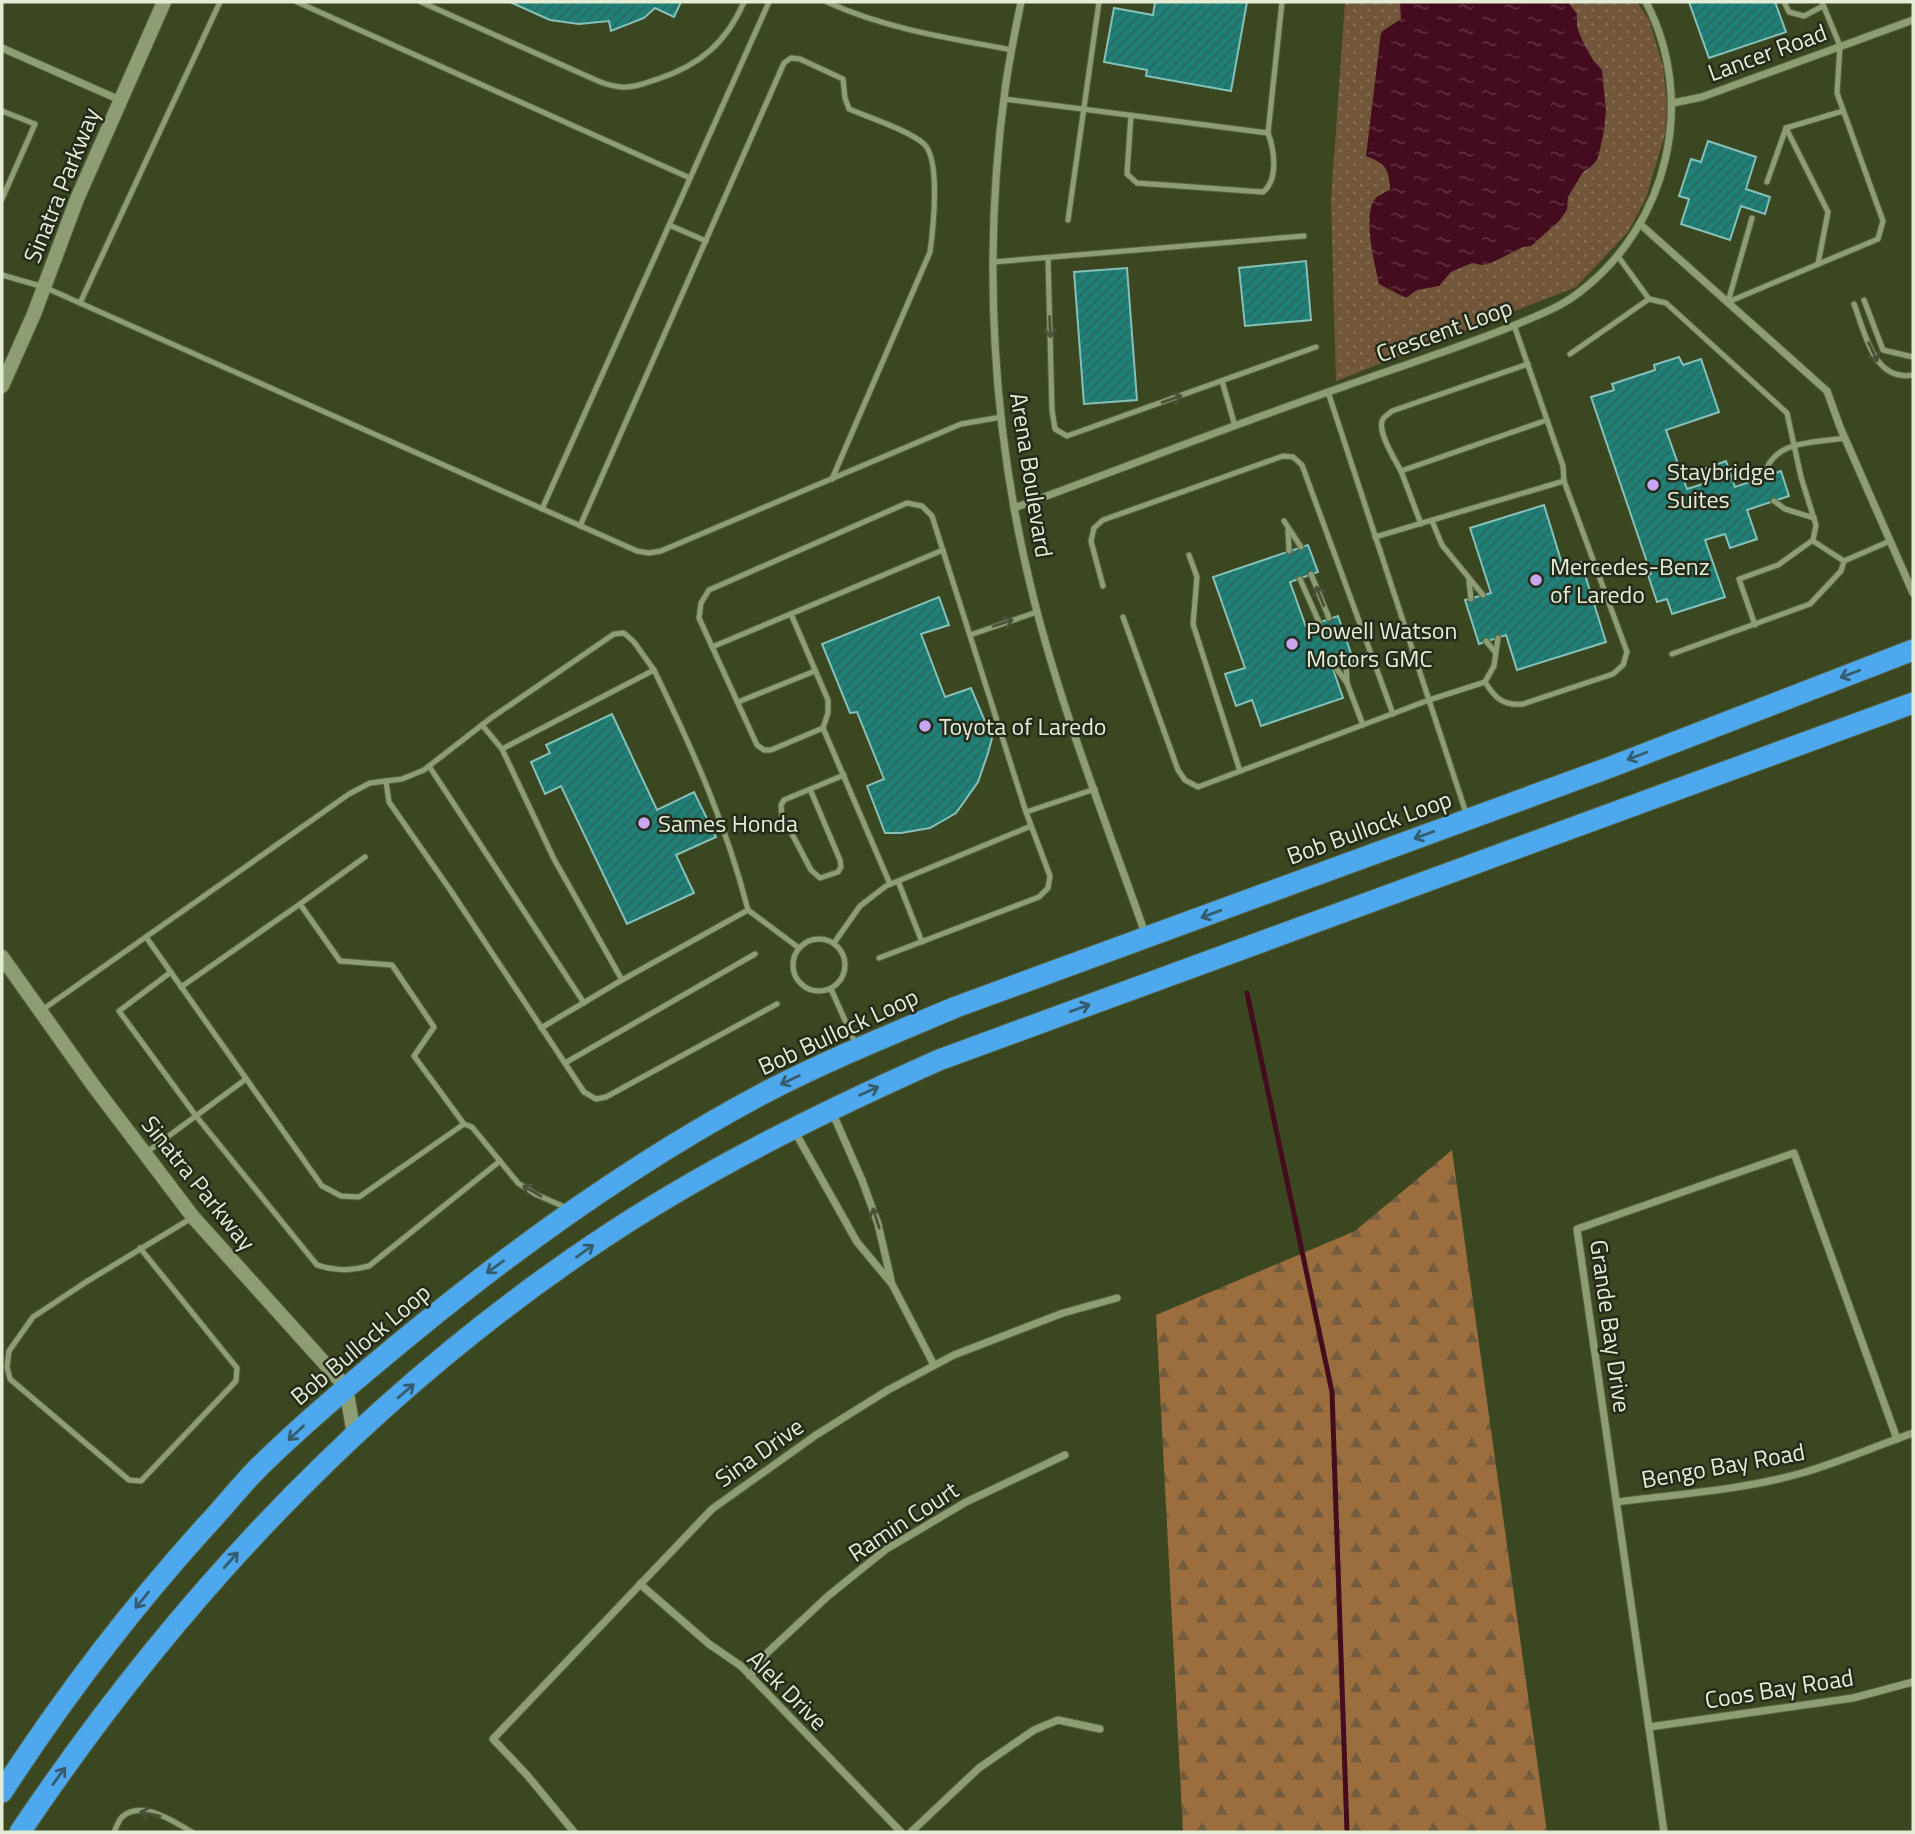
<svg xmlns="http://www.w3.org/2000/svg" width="1915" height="1834" font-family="'Titillium Web',sans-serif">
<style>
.forest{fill:url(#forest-firs)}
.park{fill:url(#park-dots)}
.water{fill:url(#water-ripples)}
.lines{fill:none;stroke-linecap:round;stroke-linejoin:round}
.stream{stroke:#450c1f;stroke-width:5}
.building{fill:url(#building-hatch);stroke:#86c1b9;stroke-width:2}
.lane-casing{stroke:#586240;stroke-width:7}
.street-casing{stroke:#586240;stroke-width:9}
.secondary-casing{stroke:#586240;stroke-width:16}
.highway-casing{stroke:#586240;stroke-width:23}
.lane{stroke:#8e9e74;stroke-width:5}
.street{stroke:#8e9e74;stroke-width:7}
.secondary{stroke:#8e9e74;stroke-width:14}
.highway{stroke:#4da8ee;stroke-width:21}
.oneway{stroke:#4a533a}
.oneway2{stroke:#355d6f}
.poi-dot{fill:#c7a6ef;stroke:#252b1a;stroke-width:2.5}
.labels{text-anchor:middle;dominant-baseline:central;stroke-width:5;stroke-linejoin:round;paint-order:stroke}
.street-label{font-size:24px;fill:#e4ecd6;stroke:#252b1a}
.poi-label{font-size:24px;fill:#e4ecd6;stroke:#252b1a;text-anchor:start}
</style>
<defs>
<pattern id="forest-firs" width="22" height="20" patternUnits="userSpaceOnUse" patternTransform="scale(1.75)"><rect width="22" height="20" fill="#9c6d3d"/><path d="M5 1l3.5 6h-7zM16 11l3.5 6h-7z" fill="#745c3e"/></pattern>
<pattern id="park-dots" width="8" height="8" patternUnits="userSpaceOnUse" patternTransform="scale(1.75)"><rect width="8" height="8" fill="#72563a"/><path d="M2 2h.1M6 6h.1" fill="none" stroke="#866e56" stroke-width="1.8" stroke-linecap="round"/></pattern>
<pattern id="water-ripples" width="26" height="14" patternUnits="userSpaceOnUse" patternTransform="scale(1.75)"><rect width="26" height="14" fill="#450c1f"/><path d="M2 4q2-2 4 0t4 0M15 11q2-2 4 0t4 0" fill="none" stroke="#60303f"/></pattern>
<pattern id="building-hatch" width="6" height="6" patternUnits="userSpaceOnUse" patternTransform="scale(1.75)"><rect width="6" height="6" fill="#1e8076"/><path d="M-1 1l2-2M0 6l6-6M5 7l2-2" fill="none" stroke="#2f665e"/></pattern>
</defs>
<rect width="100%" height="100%" fill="#3a4721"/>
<polygon class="forest" points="1452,1150 1547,1832 1183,1832 1156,1315 1355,1231"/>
<polygon class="park" points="1345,2 1637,2 1649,20 1663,66 1667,105 1665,134 1646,198 1628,232 1576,287 1336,381 1331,200"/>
<path class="water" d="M1400 2H1568L1577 14V27L1583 42 1593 60 1602 70 1606 110 1604 131 1598 158 1593 165 1583 172 1568 197 1567 210 1559 221 1531 246 1523 247 1491 263 1482 265 1472 263 1451 272 1439 286 1417 290 1406 298 1379 284C1374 262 1365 225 1372 204 1375 196 1383 193 1390 190 1389 168 1386 164 1366 156L1381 32 1401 19Z"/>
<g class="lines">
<polyline class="stream" points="1247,993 1332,1392 1347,1832"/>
</g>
<g class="building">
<polygon points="510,2 681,2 674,17 655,8 644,18 611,31 609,21 579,24 550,20"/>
<polygon points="1155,2 1247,2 1231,91 1146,76 1147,70 1104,62 1114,8 1153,15"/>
<polygon points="1689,2 1775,2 1786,32 1709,58"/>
<polygon points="1708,141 1756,157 1746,189 1770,197 1765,214 1741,206 1730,240 1681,224 1689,199 1679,196 1691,159 1701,162"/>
<polygon points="1306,261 1311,320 1245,326 1239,268"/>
<polygon points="1127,268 1137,400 1084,404 1074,272"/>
<polygon points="1679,357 1683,365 1701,359 1719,412 1666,430 1687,489 1706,483 1701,470 1726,461 1735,487 1781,471 1789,496 1747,510 1757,539 1730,548 1725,534 1705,540 1725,597 1672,614 1667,599 1657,602 1648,575 1651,574 1591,397 1614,390 1612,384 1655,370 1654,365"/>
<polygon points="1544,505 1563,567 1581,562 1606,642 1517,670 1506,635 1479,644 1465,600 1491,593 1470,528"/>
<polygon points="1308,545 1318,572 1290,582 1306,627 1338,616 1354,662 1333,669 1343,698 1261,726 1252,700 1236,706 1225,674 1245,668 1213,577"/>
<polygon points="939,597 949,625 921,634 945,697 971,688 992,738 988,753 978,782 956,813 930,828 901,833 885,833 867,786 884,779 857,712 850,713 822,644"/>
<polygon points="612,714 657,810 694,792 716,837 676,855 694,893 627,924 561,786 545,794 531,762 550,753 546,745"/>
</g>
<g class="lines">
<defs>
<g id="lane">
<polyline points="297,2 690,178"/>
<path d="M421 2 589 77C600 82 609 86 621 87 634 88 645 83 658 79 700 65 726 43 744 2"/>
<path d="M827 2C886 29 949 38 1012 50"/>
<polyline points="1784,2 1789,12 1804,16 1823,6"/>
<polyline points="1004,99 1268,133 1282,2"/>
<polyline points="2,111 35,124 2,199"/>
<path d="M1131 115 1127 174 1137 183 1263 192C1279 180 1274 149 1268 133"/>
<polyline points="1767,182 1786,128"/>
<polyline points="1068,220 1099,2"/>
<polyline points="669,225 706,241"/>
<polyline points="1048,259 1052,410 1055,429 1067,436 1316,347"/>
<polyline points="993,262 1304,236"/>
<polyline points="1818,264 1828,212 1786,128 1843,111"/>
<polyline points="2,275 44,287 637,551 649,553 661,551 961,424 1002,417"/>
<polyline points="1649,299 1666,303 1787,413 1801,477 1816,525 1813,540 1778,565 1739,579 1755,625"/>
<polyline points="1864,300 1883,350 1913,357"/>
<polyline points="1728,302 1878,239 1883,221 1837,93 1840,46 1822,2"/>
<polyline points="1728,302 1752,218"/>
<polyline points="80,303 220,2"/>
<path d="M1854 304C1865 332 1873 382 1913 375"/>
<polyline points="1570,354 1649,299 1617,255"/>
<polyline points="1222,381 1235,426"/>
<polyline points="1328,392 1467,816"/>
<path d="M1401 471C1395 460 1376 430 1383 419 1384 417 1390 413 1392 411L1528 364"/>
<path d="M1764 477C1772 439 1814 443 1845 438"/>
<polyline points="1774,501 1785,509 1814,518"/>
<polyline points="542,509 769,2"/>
<polyline points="1284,521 1301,547"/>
<polyline points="1432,521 1442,545 1483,595"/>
<polyline points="1421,524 1401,471 1547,420"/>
<path d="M580 526 784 63 791 58 800 59 843 79 845 98 849 109C868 117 910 131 924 144 941 160 933 230 930 252L832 479"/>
<polyline points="1288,531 1289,551"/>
<polyline points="1375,537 1564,481 1563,466 1514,325"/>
<polyline points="1813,541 1844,561"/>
<polyline points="1189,555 1197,577 1193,624 1240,771"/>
<polyline points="1311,574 1329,618"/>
<polyline points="1300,579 1319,622"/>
<polyline points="1469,581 1471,599"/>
<polyline points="1103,586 1091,541 1094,528 1103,520 1283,456 1293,457 1302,465 1393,714"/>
<polyline points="791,614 828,700 828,713 823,728 890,884"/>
<path d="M1123 617 1178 770 1185 780 1198 787 1429 700 1485 682C1495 698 1503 706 1523 704L1613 674 1623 665 1627 652 1564 481"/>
<polyline points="970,635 1037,612"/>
<polyline points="1486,641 1495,652"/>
<polyline points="712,647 943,550"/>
<polyline points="1672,654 1810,604 1841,571 1844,561 1890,541"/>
<polyline points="1346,664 1347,683"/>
<polyline points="1336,668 1347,683 1363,725"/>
<path d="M654 670C693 750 726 824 748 910"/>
<polyline points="1485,682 1494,666 1498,638"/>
<polyline points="738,702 815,671"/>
<polyline points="482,725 502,749"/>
<polyline points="823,728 771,750 764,750 757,745 699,618 701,603 709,590 907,503 922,506 932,516 1026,812 1095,789"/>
<polyline points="429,766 584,1003"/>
<polyline points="386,781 389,802 451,891 584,1092 596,1099 606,1097 777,1004"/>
<polyline points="810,789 840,860 841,867 838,872 820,878 811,870 782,815 781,805 784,800 844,775"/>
<polyline points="365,857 300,904 340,961 392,965 434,1027 414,1056 464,1124"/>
<polyline points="898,881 922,942"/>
<polyline points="146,937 322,1186 341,1196 359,1197 464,1124 472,1127 518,1183 535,1194 567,1208"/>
<circle cx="819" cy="965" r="26"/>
<polyline points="834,943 860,906 886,886 1031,826"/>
<polyline points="879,958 1039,897 1048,888 1050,876 1026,812"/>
<path d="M171 972 119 1011 196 1116 317 1265C336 1271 350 1271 369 1266L500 1161"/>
<polyline points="181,987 300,904"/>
<polyline points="831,989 856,1045"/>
<polyline points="42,1010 349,794 370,783 402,779 424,770 491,718 614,634 624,633 634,642 654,670 502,749 554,859 622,980 748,910 799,948"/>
<polyline points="541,1028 622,980"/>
<polyline points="565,1063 755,954"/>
<polyline points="147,1152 246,1079"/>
<polyline points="140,1248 237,1368 236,1381 141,1481 129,1480 10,1379 7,1367 9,1351 33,1317 86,1282 190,1219"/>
<path d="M114 1832C116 1828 119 1820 122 1817 143 1799 174 1822 192 1832"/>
</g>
<g id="street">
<path d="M1021 2C1015 31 1009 61 1005 90 982 259 992 435 1034 600 1063 714 1107 825 1146 936"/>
<polyline points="2,48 120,100"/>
<polyline points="1673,103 1702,97 1913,20"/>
<polyline points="1640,224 1827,391 1840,427 1913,593"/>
<path d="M1014 508C1126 467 1238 423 1351 384 1404 365 1458 348 1510 327 1534 317 1560 308 1581 291 1669 223 1697 100 1646 2"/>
<polyline points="833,1114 862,1180 878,1224 891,1280"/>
<polyline points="795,1132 857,1242 892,1284 934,1365"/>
<path d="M1617 1502C1678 1494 1742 1490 1802 1473 1840 1462 1876 1446 1913 1433"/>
<polyline points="640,1584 709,1644 741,1666 901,1832"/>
<polyline points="750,1676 767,1653 828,1596 885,1550 966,1502 1065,1455"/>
<polyline points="1649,1727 1853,1698 1913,1682"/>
<polyline points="574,1832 527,1775 493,1739 712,1509 816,1435 888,1390 954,1355 1063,1313 1117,1298"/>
<polyline points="911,1832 979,1768 1034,1730 1058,1720 1100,1729"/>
<polyline points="1664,1832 1577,1229 1794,1153 1897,1439"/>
</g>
<g id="secondary">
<polyline points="2,386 34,314 77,199 164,2"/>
<polyline points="2,957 93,1085 193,1217 346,1387 354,1435"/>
</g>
<g id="highway">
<path d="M2 1792C63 1698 130 1610 205 1527 224 1507 241 1485 260 1466 310 1417 363 1373 417 1329 526 1240 641 1158 766 1092 828 1060 892 1034 956 1007L1608 768 1913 650"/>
<path d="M20 1832C174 1603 364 1399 594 1244 702 1171 820 1113 939 1060L1913 703"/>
</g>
</defs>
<use href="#lane" class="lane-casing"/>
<use href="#street" class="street-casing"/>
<use href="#secondary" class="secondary-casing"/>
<use href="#highway" class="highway-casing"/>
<use href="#lane" class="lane"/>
<use href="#street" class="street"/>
<use href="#secondary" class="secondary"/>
<use href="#highway" class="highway"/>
</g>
<defs><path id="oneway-shaft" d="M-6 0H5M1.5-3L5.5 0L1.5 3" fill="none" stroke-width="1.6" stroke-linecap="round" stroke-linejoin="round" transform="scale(1.75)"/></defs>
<g class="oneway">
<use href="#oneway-shaft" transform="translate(1050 327) rotate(88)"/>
<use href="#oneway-shaft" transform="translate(1873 352) rotate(65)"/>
<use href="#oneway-shaft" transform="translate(1172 399) rotate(-19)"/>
<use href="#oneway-shaft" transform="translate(1320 596) rotate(-112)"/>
<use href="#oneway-shaft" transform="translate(1003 623) rotate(-18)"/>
<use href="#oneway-shaft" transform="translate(532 1191) rotate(-150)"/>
<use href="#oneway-shaft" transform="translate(876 1218) rotate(-108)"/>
<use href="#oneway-shaft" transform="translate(150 1814) rotate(-168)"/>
</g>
<g class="oneway2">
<use href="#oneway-shaft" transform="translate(1850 674) rotate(159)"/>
<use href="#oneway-shaft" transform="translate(1637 756) rotate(159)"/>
<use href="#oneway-shaft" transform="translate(1424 835) rotate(160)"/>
<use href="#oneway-shaft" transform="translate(1211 914) rotate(160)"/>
<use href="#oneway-shaft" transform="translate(1080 1008) rotate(-20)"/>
<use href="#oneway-shaft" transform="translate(790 1080) rotate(154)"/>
<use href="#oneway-shaft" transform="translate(869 1091) rotate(-24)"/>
<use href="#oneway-shaft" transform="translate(585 1251) rotate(-36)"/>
<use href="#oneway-shaft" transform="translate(495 1267) rotate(144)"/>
<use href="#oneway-shaft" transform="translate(406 1391) rotate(-41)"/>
<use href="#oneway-shaft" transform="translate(296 1433) rotate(137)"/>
<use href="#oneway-shaft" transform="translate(231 1560) rotate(-48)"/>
<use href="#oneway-shaft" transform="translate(142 1600) rotate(129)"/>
<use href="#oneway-shaft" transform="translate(59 1776) rotate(-54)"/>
</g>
<g class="poi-dot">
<circle cx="1653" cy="485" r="7"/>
<circle cx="1536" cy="580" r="7"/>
<circle cx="1292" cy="644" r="7"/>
<circle cx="925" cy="726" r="7"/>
<circle cx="644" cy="823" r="7"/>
</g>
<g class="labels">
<g class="street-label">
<text transform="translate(1767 52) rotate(-20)">Lancer Road</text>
<text transform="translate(61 185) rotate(-68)">Sinatra Parkway</text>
<text transform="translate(1444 330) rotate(-20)">Crescent Loop</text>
<text transform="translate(1032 475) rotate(81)">Arena Boulevard</text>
<text transform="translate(1369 827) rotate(-20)">Bob Bullock Loop</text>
<text transform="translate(838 1031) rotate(-25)">Bob Bullock Loop</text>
<text transform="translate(199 1183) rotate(51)">Sinatra Parkway</text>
<text transform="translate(1611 1326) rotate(82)">Grande Bay Drive</text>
<text transform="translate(360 1344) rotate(-40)">Bob Bullock Loop</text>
<text transform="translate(759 1452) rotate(-35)">Sina Drive</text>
<text transform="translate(1723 1465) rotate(-10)">Bengo Bay Road</text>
<text transform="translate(903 1521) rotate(-33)">Ramin Court</text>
<text transform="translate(1779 1688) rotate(-9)">Coos Bay Road</text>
<text transform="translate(788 1690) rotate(45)">Alek Drive</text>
</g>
<g class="poi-label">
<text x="1667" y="471">Staybridge<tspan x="1667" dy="28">Suites</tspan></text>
<text x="1550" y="566">Mercedes-Benz<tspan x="1550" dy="28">of Laredo</tspan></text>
<text x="1306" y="630">Powell Watson<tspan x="1306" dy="28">Motors GMC</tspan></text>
<text x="939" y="726">Toyota of Laredo</text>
<text x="658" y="823">Sames Honda</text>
</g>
</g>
<rect width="1915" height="1834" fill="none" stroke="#e4ecd6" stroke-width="7"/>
</svg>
